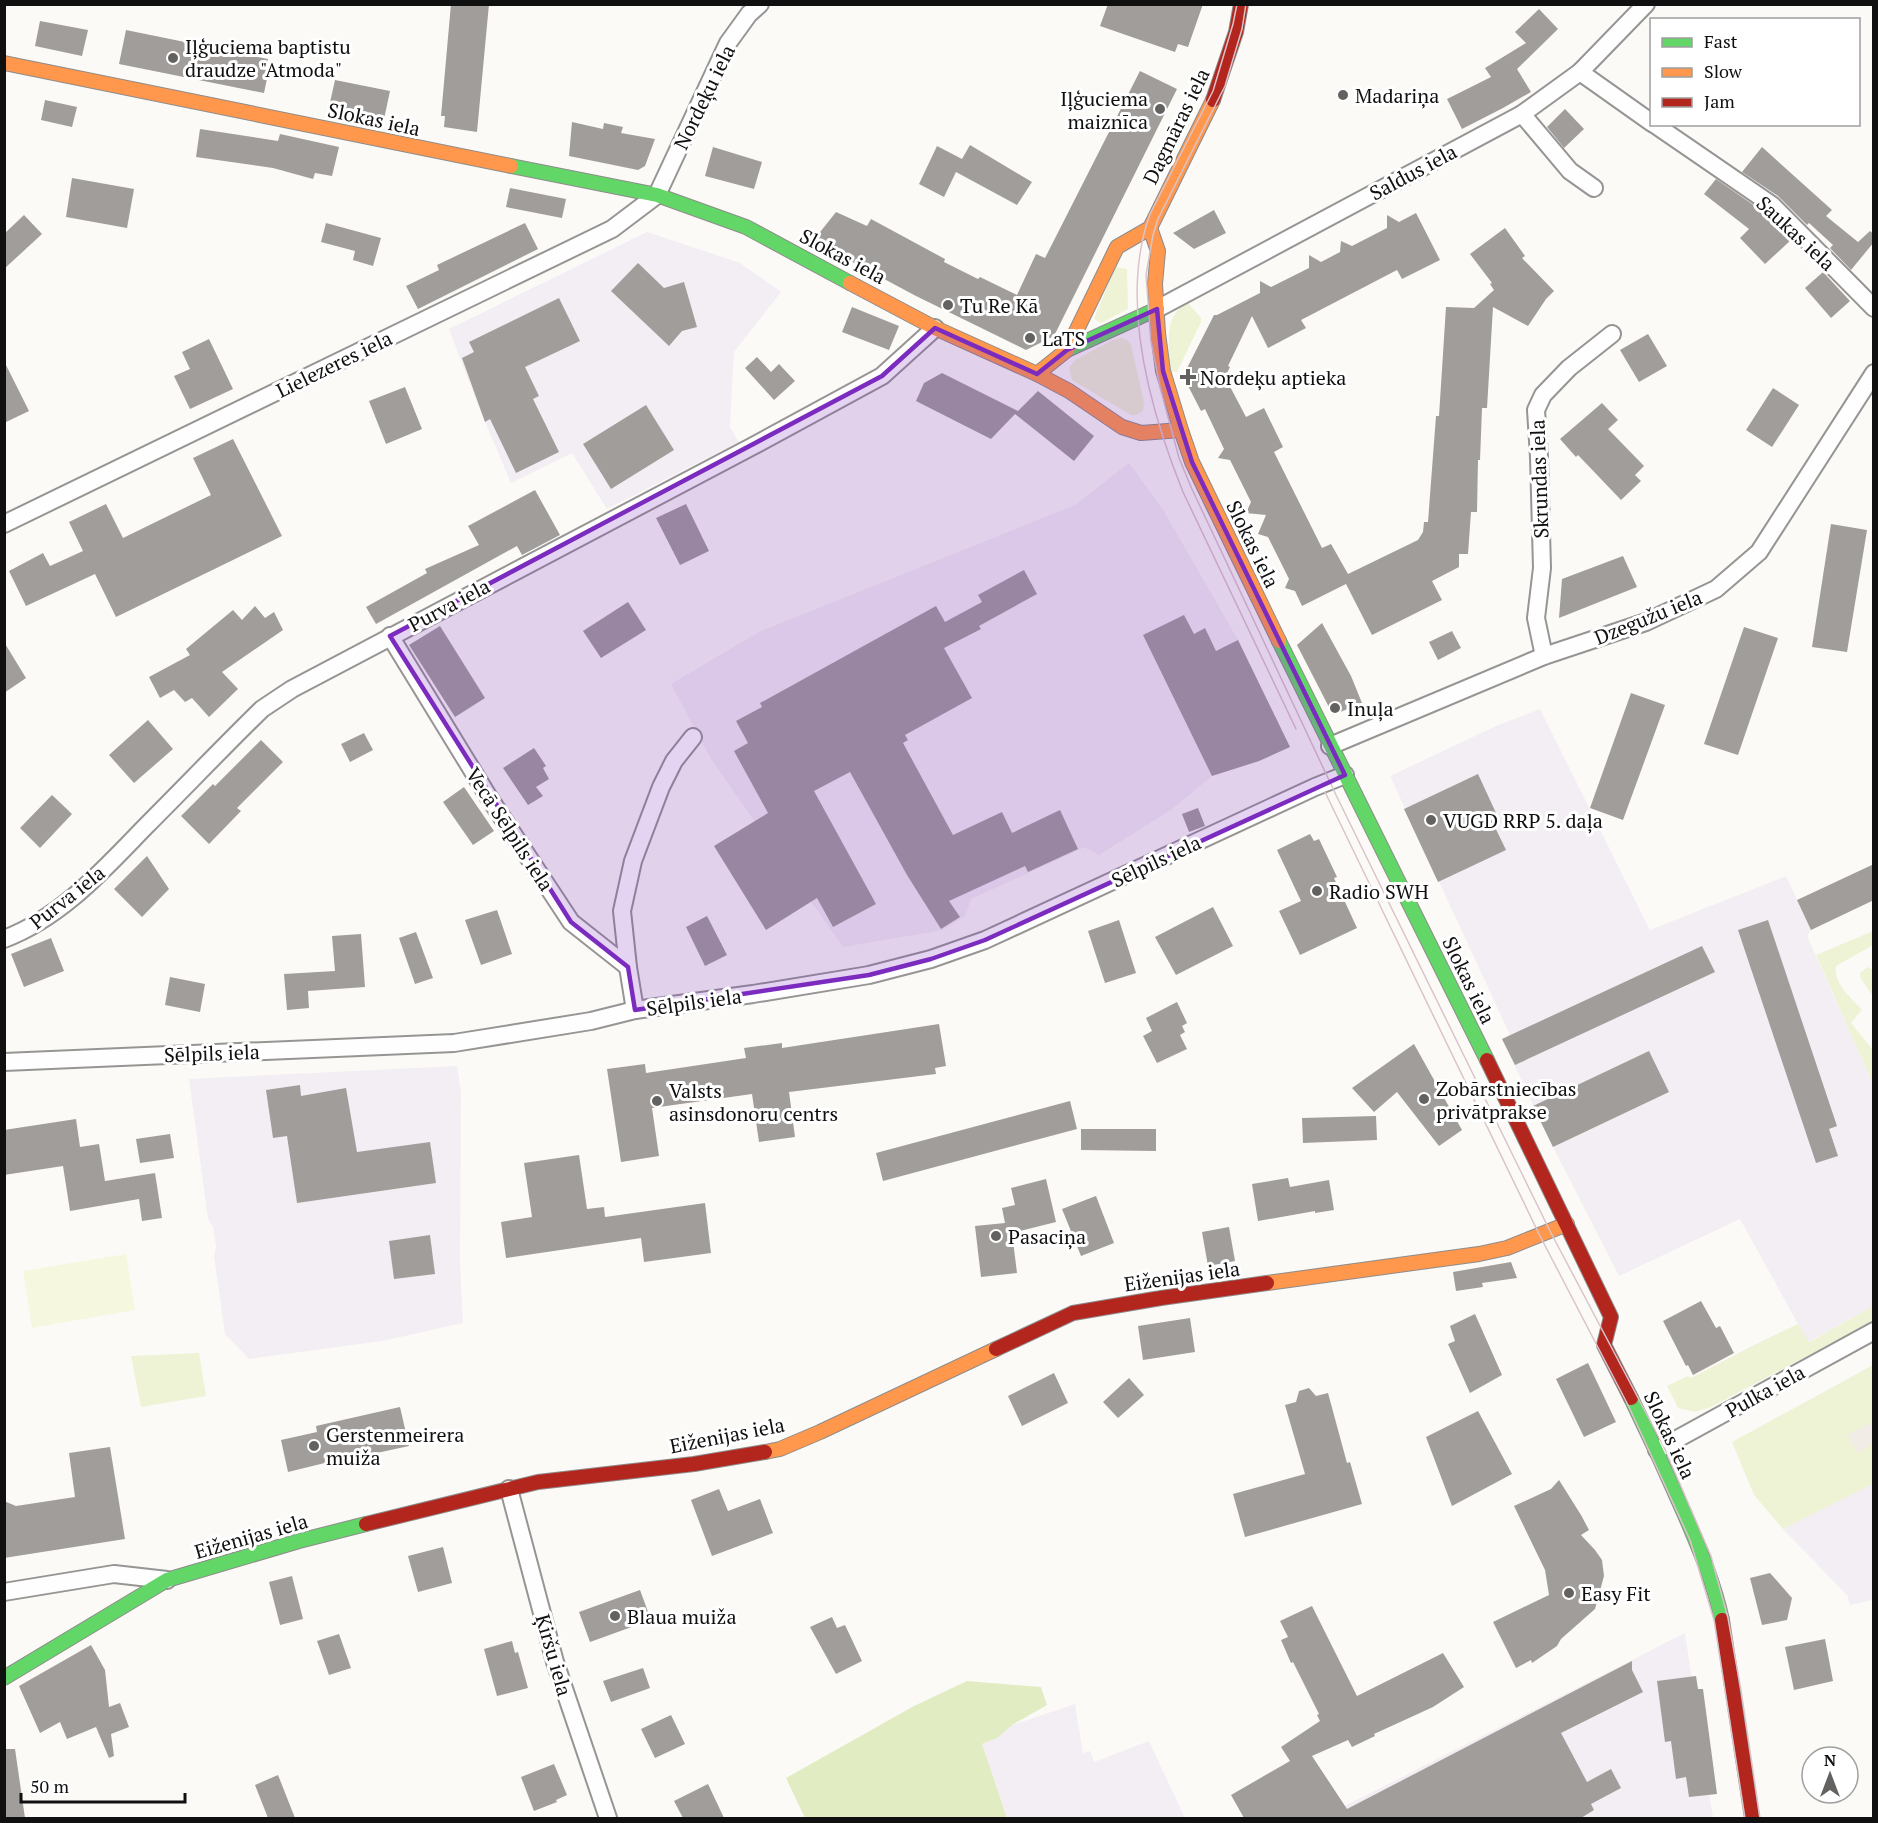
<svg xmlns="http://www.w3.org/2000/svg" width="1878" height="1823" font-family="'PT Serif',serif">
<style>
.industrial{fill:#f3eef3}
.green{fill:#eef3d5}
.forest{fill:#e1ecc2}
.pitch{fill:#f6f7df}
.plaza{fill:#f1ece6}
.building{fill:#a09d9b}
.lines{fill:none;stroke-linecap:round;stroke-linejoin:round}
.street-casing{stroke:#969594;stroke-width:20}
.fast-casing{stroke:#8d8c8b;stroke-width:16}
.slow-casing{stroke:#8d8c8b;stroke-width:16}
.jam-casing{stroke:#8d8c8b;stroke-width:16}
.street{stroke:#fffefe;stroke-width:16}
.fast{stroke:#63d668;stroke-width:14}
.slow{stroke:#ff974d;stroke-width:14}
.jam{stroke:#b3261e;stroke-width:14}
.tram{stroke:#dac4cb;stroke-width:1.5}
.marked{fill:#7b2cbf;fill-opacity:0.2;stroke:#7b2cbf;stroke-width:4.5;stroke-linejoin:round}
.poi-dot{fill:#636261;stroke:#fff;stroke-width:2}
.labels{text-anchor:middle;dominant-baseline:central;stroke-width:6;stroke-linejoin:round;paint-order:stroke}
.poi-label{font-size:20px;fill:#101010;stroke:#fff;text-anchor:start}
.street-label{font-size:20px;fill:#101010;stroke:#fff}
</style>
<rect width="100%" height="100%" fill="#fcfaf7"/>
<g class="industrial">
<polygon points="647,232 740,263 781,292 734,352 730,427 739,442 607,509 572,453 511,483 478,405 449,329"/>
<polygon points="1129,463 1162,508 1238,640 1290,747 1259,761 1212,776 1171,810 1099,855 1085,847 971,899 965,916 943,930 843,947 711,759 671,684 759,632 1075,505"/>
<polygon points="1540,709 1650,930 1786,876 1811,930 1807,936 1873,1084 1873,1306 1808,1342 1740,1219 1619,1276 1553,1147 1502,1039 1510,1035 1390,776 1496,726"/>
<polygon points="457,1066 461,1092 460,1264 463,1323 382,1341 249,1359 225,1334 214,1256 216,1247 213,1227 208,1219 189,1079"/>
<polygon points="1873,1484 1873,1600 1850,1605 1847,1595 1783,1529"/>
<polygon points="1685,1633 1713,1818 1321,1818"/>
<polygon points="1075,1704 1083,1753 1090,1751 1094,1762 1149,1741 1185,1818 1007,1818 982,1744 997,1738 1012,1725"/>
</g>
<g class="green">
<polygon points="1115,267 1127,269 1128,309 1101,323 1094,319"/>
<path d="M1188 303 1201 318V322L1177 372 1170 371C1170 348 1162 314 1188 303Z"/>
<polygon points="1121,338 1127,340 1131,345 1144,402 1143,411 1136,415 1131,415 1072,380 1069,368 1075,360 1113,340"/>
<path d="M1873 931V945L1836 966C1833 984 1851 997 1862 1010L1851 1023 1873 1050V1084L1816 955Z"/>
<polygon points="1868,967 1873,970 1873,996 1861,979 1860,973"/>
<polygon points="1873,1306 1873,1321 1711,1407 1695,1412 1678,1408 1667,1386 1688,1376 1691,1378 1754,1345 1798,1324 1809,1342"/>
<polygon points="199,1353 206,1396 141,1407 131,1356"/>
<polygon points="1873,1365 1873,1430 1870,1423 1857,1452 1873,1443 1873,1484 1783,1529 1754,1495 1732,1442"/>
</g>
<polygon class="forest" points="967,1681 1041,1687 1047,1705 1012,1725 997,1738 982,1744 1007,1818 805,1818 786,1778 914,1706"/>
<polygon class="pitch" points="126,1254 135,1310 32,1328 23,1271"/>
<polygon class="plaza" points="1870,1423 1873,1430 1873,1443 1857,1453 1847,1435"/>
<g class="building">
<polygon points="451,4 489,4 477,132 444,127 445,116 441,116"/>
<polygon points="1108,4 1203,4 1188,47 1178,44 1175,52 1100,26"/>
<polygon points="1539,9 1558,29 1517,69 1531,92 1503,108 1462,129 1447,99 1491,77 1485,68 1526,43 1515,32"/>
<polygon points="40,21 88,30 82,56 35,46"/>
<polygon points="126,30 268,59 266,68 269,69 264,93 119,64"/>
<polygon points="1140,71 1177,89 1054,336 1026,350 916,296 813,241 836,212 867,226 871,219 945,259 944,262 978,279 980,277 1017,295 1036,254 1045,258"/>
<polygon points="335,80 390,91 384,119 329,107"/>
<polygon points="45,100 77,107 72,127 41,120"/>
<polygon points="1565,109 1584,129 1564,148 1547,127"/>
<polygon points="572,122 603,129 604,123 623,127 621,133 655,139 645,166 638,170 569,156"/>
<polygon points="200,129 278,141 280,134 339,147 332,176 315,173 313,179 273,168 196,157"/>
<polygon points="970,145 1032,182 1017,205 956,172 944,197 919,184 937,146 962,159"/>
<polygon points="713,147 762,162 754,189 705,176"/>
<polygon points="1762,147 1832,210 1826,216 1858,242 1870,231 1874,234 1874,242 1851,270 1830,248 1833,245 1809,223 1807,225 1778,196 1742,172"/>
<polygon points="72,178 134,189 127,228 66,217"/>
<polygon points="1716,179 1765,213 1791,240 1765,264 1740,238 1749,229 1704,194"/>
<polygon points="510,188 566,199 562,218 506,207"/>
<polygon points="1214,210 1226,233 1194,249 1173,233"/>
<polygon points="1416,213 1440,260 1402,279 1397,270 1301,320 1306,328 1268,348 1252,316 1228,366 1230,367 1225,377 1246,417 1264,408 1283,447 1274,452 1322,548 1331,544 1348,574 1418,540 1423,532 1424,522 1428,522 1436,416 1439,416 1446,307 1474,308 1494,290 1490,284 1492,283 1470,254 1505,228 1525,256 1522,258 1554,291 1546,299 1528,326 1493,307 1487,408 1482,408 1480,460 1478,460 1477,512 1471,512 1468,554 1459,554 1459,567 1432,581 1442,600 1372,635 1346,584 1302,606 1295,591 1285,588 1289,579 1268,537 1258,534 1266,515 1246,513 1251,502 1230,460 1218,458 1224,449 1205,409 1201,411 1183,376 1214,315 1217,315 1260,293 1260,281 1271,287 1309,268 1309,255 1321,262 1340,252 1341,241 1352,246 1387,228 1387,215 1399,222"/>
<polygon points="24,215 42,234 4,269 4,234"/>
<polygon points="326,223 381,238 373,266 353,260 355,251 321,242"/>
<polygon points="525,223 538,249 418,309 406,286 439,270 437,265"/>
<polygon points="638,263 664,288 684,282 697,327 682,331 669,346 611,291"/>
<polygon points="1823,272 1850,301 1831,318 1805,288"/>
<polygon points="559,298 580,341 525,367 539,396 533,399 559,452 516,473 490,419 485,422 462,358 474,352 469,342"/>
<polygon points="852,307 899,326 889,350 842,332"/>
<polygon points="1648,334 1667,366 1639,382 1620,350"/>
<polygon points="209,339 233,389 190,409 174,376 190,369 182,352"/>
<polygon points="757,357 771,372 779,364 795,381 774,400 745,368"/>
<polygon points="4,361 29,411 4,423"/>
<polygon points="942,373 1018,411 1038,391 1094,436 1074,461 1015,414 991,439 916,401 924,383"/>
<polygon points="405,387 422,429 386,444 369,401"/>
<polygon points="1773,388 1799,405 1772,447 1746,430"/>
<polygon points="1602,403 1618,420 1608,429 1644,466 1635,475 1641,481 1621,500 1578,455 1576,457 1560,439"/>
<polygon points="646,405 674,450 611,489 583,444"/>
<polygon points="233,439 282,536 116,617 95,574 26,606 9,571 43,553 50,566 83,551 69,522 106,504 123,538 211,495 193,458"/>
<polygon points="535,490 560,535 522,555 517,546 376,624 366,607 427,573 425,569 479,545 468,526"/>
<polygon points="686,504 709,551 680,565 656,518"/>
<polygon points="1831,524 1867,530 1847,652 1812,647"/>
<polygon points="1623,556 1637,587 1559,618 1562,579"/>
<polygon points="1024,570 1037,594 979,626 981,629 944,648 972,698 905,735 908,740 903,743 953,835 1002,812 1012,833 1060,810 1078,849 1028,872 1025,866 949,901 960,917 941,929 907,875 850,772 814,791 876,904 833,927 817,898 766,930 714,846 768,813 734,751 748,743 736,721 762,707 760,703 936,606 945,622 982,602 978,595"/>
<polygon points="628,602 646,630 601,658 583,631"/>
<polygon points="255,606 265,618 274,612 283,630 222,672 238,689 209,717 192,698 185,702 174,690 160,698 149,677 190,655 186,649 233,610 242,620"/>
<polygon points="1184,615 1194,634 1205,628 1216,651 1238,640 1290,747 1259,761 1212,776 1143,635"/>
<polygon points="1322,623 1351,676 1362,703 1333,715 1297,645"/>
<polygon points="440,626 485,698 455,717 409,645"/>
<polygon points="1744,627 1778,638 1738,755 1704,744"/>
<polygon points="1452,631 1461,648 1438,660 1429,642"/>
<polygon points="4,642 26,678 4,693"/>
<polygon points="1631,693 1665,705 1623,820 1590,808"/>
<polygon points="148,720 173,749 134,783 109,755"/>
<polygon points="364,733 373,750 350,762 341,744"/>
<polygon points="261,740 283,762 237,808 241,811 209,844 181,816 213,784 215,786"/>
<polygon points="534,748 546,766 543,768 549,779 536,787 543,796 528,805 503,768"/>
<polygon points="1478,774 1496,813 1489,815 1506,850 1438,882 1404,809"/>
<polygon points="464,787 494,831 473,845 443,802"/>
<polygon points="52,795 72,814 40,848 20,828"/>
<polygon points="1198,808 1205,826 1189,832 1182,814"/>
<polygon points="1310,834 1314,841 1319,839 1337,877 1334,878 1357,928 1300,955 1279,911 1301,901 1277,850"/>
<polygon points="147,856 169,889 142,917 114,889"/>
<polygon points="1874,864 1874,900 1811,930 1797,900"/>
<polygon points="1213,907 1233,946 1176,975 1155,937"/>
<polygon points="497,910 512,954 481,965 465,920"/>
<polygon points="707,916 727,955 705,966 686,927"/>
<polygon points="1119,920 1136,973 1105,983 1088,931"/>
<polygon points="1768,920 1837,1126 1829,1129 1838,1156 1816,1163 1738,930"/>
<polygon points="416,932 433,978 415,984 399,938"/>
<polygon points="361,934 365,987 308,991 309,1008 287,1010 284,974 335,971 332,936"/>
<polygon points="51,938 64,971 24,987 11,954"/>
<polygon points="1702,946 1715,972 1515,1065 1502,1039"/>
<polygon points="170,977 205,984 200,1012 165,1005"/>
<polygon points="1177,1002 1187,1023 1182,1026 1185,1032 1180,1035 1187,1049 1157,1063 1143,1036 1152,1031 1146,1018"/>
<polygon points="939,1024 946,1066 935,1068 936,1074 789,1092 795,1137 759,1142 752,1094 652,1108 659,1156 621,1162 607,1069 645,1064 646,1073 746,1058 744,1048 782,1043 782,1048"/>
<polygon points="1414,1044 1462,1130 1439,1146 1397,1092 1374,1112 1352,1088"/>
<polygon points="1649,1051 1669,1092 1553,1147 1533,1106"/>
<polygon points="300,1085 301,1096 346,1088 357,1152 430,1142 436,1183 297,1203 287,1136 273,1138 266,1090"/>
<polygon points="1070,1101 1077,1129 883,1181 876,1153"/>
<polygon points="1376,1116 1377,1140 1303,1143 1302,1118"/>
<polygon points="76,1119 80,1147 99,1144 105,1181 155,1173 162,1218 142,1221 139,1199 70,1211 63,1166 4,1175 4,1130"/>
<polygon points="1081,1129 1156,1129 1156,1151 1081,1150"/>
<polygon points="170,1134 174,1158 140,1163 136,1139"/>
<polygon points="579,1155 587,1209 604,1207 605,1217 705,1203 711,1253 644,1262 641,1238 506,1258 501,1222 532,1217 524,1163"/>
<polygon points="1288,1178 1290,1187 1329,1180 1334,1210 1315,1213 1315,1211 1258,1221 1252,1184"/>
<polygon points="1046,1179 1056,1222 1012,1233 1017,1273 981,1277 975,1226 1005,1223 1002,1208 1015,1205 1011,1188"/>
<polygon points="1096,1196 1114,1243 1081,1256 1062,1209"/>
<polygon points="1229,1227 1235,1261 1208,1266 1202,1232"/>
<polygon points="430,1235 435,1274 394,1279 389,1241"/>
<polygon points="1511,1262 1517,1278 1482,1283 1483,1287 1456,1291 1453,1272"/>
<polygon points="1701,1301 1716,1328 1720,1326 1734,1353 1693,1375 1688,1365 1686,1366 1663,1321"/>
<polygon points="1475,1314 1502,1375 1470,1393 1448,1344 1455,1341 1450,1326"/>
<polygon points="1190,1318 1195,1352 1143,1360 1138,1326"/>
<polygon points="1588,1363 1616,1422 1584,1437 1556,1379"/>
<polygon points="1054,1373 1068,1403 1022,1426 1008,1396"/>
<polygon points="1129,1378 1144,1395 1118,1418 1103,1402"/>
<polygon points="1309,1388 1316,1396 1328,1393 1347,1463 1350,1462 1362,1504 1245,1537 1233,1494 1305,1474 1285,1405 1296,1402 1299,1391"/>
<polygon points="400,1407 409,1446 349,1459 349,1457 288,1472 281,1440 317,1432 316,1426"/>
<polygon points="1478,1411 1512,1474 1452,1506 1426,1437"/>
<polygon points="110,1447 125,1539 4,1558 4,1501 16,1506 75,1497 69,1453"/>
<polygon points="1559,1480 1581,1515 1589,1530 1581,1535 1595,1550 1602,1560 1604,1576 1595,1609 1561,1639 1557,1646 1532,1663 1531,1660 1516,1668 1493,1622 1549,1595 1545,1570 1514,1506 1551,1489"/>
<polygon points="719,1489 728,1511 760,1499 773,1533 712,1556 691,1500"/>
<polygon points="443,1547 452,1583 418,1592 408,1556"/>
<polygon points="1770,1573 1792,1598 1787,1620 1762,1625 1750,1578"/>
<polygon points="292,1576 303,1619 280,1625 269,1582"/>
<polygon points="640,1590 651,1620 590,1642 579,1612"/>
<polygon points="1312,1606 1357,1696 1443,1653 1464,1687 1433,1707 1374,1734 1375,1736 1352,1747 1348,1740 1312,1756 1347,1809 1632,1661 1632,1670 1643,1692 1561,1733 1587,1782 1611,1769 1621,1788 1591,1804 1594,1810 1581,1818 1244,1818 1231,1795 1290,1761 1281,1747 1320,1721 1317,1715 1319,1714 1293,1662 1291,1663 1281,1640 1288,1637 1280,1621"/>
<polygon points="832,1617 837,1628 845,1625 862,1661 836,1674 810,1627"/>
<polygon points="339,1634 351,1668 329,1675 317,1641"/>
<polygon points="1825,1639 1833,1681 1794,1690 1785,1647"/>
<polygon points="512,1641 515,1653 518,1652 528,1688 497,1696 484,1649"/>
<polygon points="91,1645 105,1670 109,1707 120,1703 129,1727 111,1734 114,1756 109,1758 96,1727 67,1739 60,1722 40,1733 19,1686"/>
<polygon points="643,1668 650,1688 611,1702 603,1681"/>
<polygon points="1696,1676 1698,1689 1703,1689 1717,1794 1689,1797 1686,1777 1676,1779 1671,1741 1665,1742 1657,1681"/>
<polygon points="671,1715 685,1744 655,1758 641,1729"/>
<polygon points="4,1749 15,1749 25,1818 4,1818"/>
<polygon points="554,1764 567,1795 556,1800 557,1802 534,1811 521,1777"/>
<polygon points="278,1775 295,1818 268,1818 255,1785"/>
<polygon points="708,1784 724,1818 683,1818 674,1801"/>
</g>
<g class="lines">
<defs>
<g id="street">
<polyline points="1580,72 1652,123"/>
<polyline points="1522,114 1570,171 1594,188"/>
<polyline points="1654,124 1772,205 1874,308"/>
<polyline points="1157,309 1522,114 1580,72 1646,4"/>
<polyline points="4,524 612,229 657,195 728,43 749,14 760,4"/>
<polyline points="390,636 488,796 571,922 628,967"/>
<polyline points="1544,656 1536,618 1542,568 1539,457 1536,410 1543,395 1569,368 1612,334"/>
<polyline points="1330,746 1544,656 1646,622 1716,589 1759,552 1874,373"/>
<path d="M4 939C62 917 104 869 146 826 185 787 223 747 262 709L292 689 753 446 882 376 935 328"/>
<polyline points="635,1010 628,967 622,911 633,861 661,787 674,761 693,737"/>
<polyline points="4,1062 454,1043 591,1021 635,1010 753,994 869,975 931,959 985,940 1315,787 1345,775"/>
<polyline points="1657,1450 1874,1331"/>
<polyline points="509,1489 555,1662 608,1818"/>
<polyline points="4,1592 114,1574 167,1580"/>
</g>
<g id="fast">
<polyline points="511,166 657,195 746,227 850,283"/>
<polyline points="1067,350 1157,309"/>
<polyline points="1279,641 1487,1060"/>
<path d="M1631 1398C1650 1437 1668 1476 1685 1515 1700 1550 1714 1583 1722 1620"/>
<polyline points="4,1678 167,1580 299,1541 366,1524"/>
</g>
<g id="slow">
<polyline points="4,63 511,166"/>
<polyline points="1150,228 1158,251 1155,284 1158,333 1163,371 1181,430 1192,462 1279,641"/>
<polyline points="850,283 935,328 1037,374 1069,391 1122,427 1141,433 1181,430"/>
<polyline points="1037,374 1067,350 1117,247 1150,228 1213,100"/>
<polyline points="1267,1283 1479,1254 1507,1248 1567,1224"/>
<polyline points="765,1452 780,1449 820,1432 996,1349"/>
</g>
<g id="jam">
<polyline points="1213,100 1236,32 1241,4"/>
<polyline points="1487,1060 1611,1317 1604,1345 1631,1398"/>
<polyline points="996,1349 1073,1313 1161,1298 1267,1283"/>
<polyline points="366,1524 538,1482 694,1464 765,1452"/>
<polyline points="1722,1620 1752,1818"/>
</g>
</defs>
<use href="#street" class="street-casing"/>
<use href="#fast" class="fast-casing"/>
<use href="#slow" class="slow-casing"/>
<use href="#jam" class="jam-casing"/>
<use href="#street" class="street"/>
<use href="#fast" class="fast"/>
<use href="#slow" class="slow"/>
<use href="#jam" class="jam"/>
<g class="tram">
<path d="M1237 4 1233 24 1213 91 1150 214C1119 300 1150 410 1183 492L1296 729"/>
<polyline points="1246,4 1242,29 1225,86 1158,219 1153,235 1146,275 1151,341 1160,387 1179,458 1191,487 1336,795 1550,1231 1664,1447 1711,1556 1728,1618 1741,1690 1760,1818"/>
<polyline points="1325,792 1540,1236 1629,1407 1690,1540 1714,1620 1745,1818"/>
</g>
</g>
<path class="marked" d="M1157 309 1163 371 1192 462 1345 775 985 940 931 959 869 975 635 1010 628 967 571 922 390 636 882 376 935 328 1037 374 1067 350Z"/>
<g class="poi-dot">
<circle cx="173" cy="58" r="6"/>
<circle cx="1343" cy="95" r="6"/>
<circle cx="1160" cy="109" r="6"/>
<circle cx="948" cy="305" r="6"/>
<circle cx="1030" cy="338" r="6"/>
<path d="M1185 368h6v6h6v6h-6v6h-6v-6h-6v-6h6z"/>
<circle cx="1335" cy="708" r="6"/>
<circle cx="1431" cy="820" r="6"/>
<circle cx="1317" cy="891" r="6"/>
<circle cx="1424" cy="1099" r="6"/>
<circle cx="657" cy="1101" r="6"/>
<circle cx="996" cy="1236" r="6"/>
<circle cx="314" cy="1446" r="6"/>
<circle cx="1569" cy="1593" r="6"/>
<circle cx="615" cy="1616" r="6"/>
</g>
<g class="labels">
<g class="poi-label">
<text x="185" y="46">Iļģuciema baptistu<tspan x="185" dy="23">draudze "Atmoda"</tspan></text>
<text x="1355" y="95">Madariņa</text>
<text x="1148" y="98" text-anchor="end">Iļģuciema<tspan x="1148" dy="23">maiznīca</tspan></text>
<text x="960" y="305">Tu Re Kā</text>
<text x="1042" y="338">LaTS</text>
<text x="1200" y="377">Nordeķu aptieka</text>
<text x="1347" y="708">Inuļa</text>
<text x="1443" y="820">VUGD RRP 5. daļa</text>
<text x="1329" y="891">Radio SWH</text>
<text x="1436" y="1088">Zobārstniecības<tspan x="1436" dy="23">privātprakse</tspan></text>
<text x="669" y="1090">Valsts<tspan x="669" dy="23">asinsdonoru centrs</tspan></text>
<text x="1008" y="1236">Pasaciņa</text>
<text x="326" y="1434">Gerstenmeirera<tspan x="326" dy="23">muiža</tspan></text>
<text x="1581" y="1593">Easy Fit</text>
<text x="627" y="1616">Blaua muiža</text>
</g>
<g class="street-label">
<text transform="translate(704 97) rotate(-64)">Nordeķu iela</text>
<text transform="translate(374 119) rotate(12)">Slokas iela</text>
<text transform="translate(1176 126) rotate(-64)">Dagmāras iela</text>
<text transform="translate(1413 172) rotate(-28)">Saldus iela</text>
<text transform="translate(1796 233) rotate(43)">Saukas iela</text>
<text transform="translate(843 256) rotate(28)">Slokas iela</text>
<text transform="translate(334 364) rotate(-26)">Lielezeres iela</text>
<text transform="translate(1539 479) rotate(-92)">Skrundas iela</text>
<text transform="translate(1253 544) rotate(64)">Slokas iela</text>
<text transform="translate(449 605) rotate(-28)">Purva iela</text>
<text transform="translate(1648 617) rotate(-22)">Dzegužu iela</text>
<text transform="translate(510 829) rotate(57)">Vecā Sēlpils iela</text>
<text transform="translate(1156 861) rotate(-25)">Sēlpils iela</text>
<text transform="translate(67 897) rotate(-38)">Purva iela</text>
<text transform="translate(1469 980) rotate(64)">Slokas iela</text>
<text transform="translate(694 1002) rotate(-8)">Sēlpils iela</text>
<text transform="translate(212 1053) rotate(-2)">Sēlpils iela</text>
<text transform="translate(1182 1276) rotate(-8)">Eiženijas iela</text>
<text transform="translate(1765 1391) rotate(-29)">Pulka iela</text>
<text transform="translate(727 1435) rotate(-11)">Eiženijas iela</text>
<text transform="translate(1670 1435) rotate(65)">Slokas iela</text>
<text transform="translate(251 1536) rotate(-16)">Eiženijas iela</text>
<text transform="translate(554 1655) rotate(74)">Ķiršu iela</text>
</g>
</g>
<rect width="1878" height="1823" fill="none" stroke="#101010" stroke-width="12"/>
<rect x="1650" y="18" width="210" height="108" fill="#ffffff" stroke="#9f9f9f" stroke-width="1.5"/>
<rect x="1662" y="38" width="30" height="9" fill="#63d668" stroke="#9f9f9f" stroke-width="1.5"/>
<text x="1704" y="48" font-size="18" fill="#101010">Fast</text>
<rect x="1662" y="68" width="30" height="9" fill="#ff974d" stroke="#9f9f9f" stroke-width="1.5"/>
<text x="1704" y="78" font-size="18" fill="#101010">Slow</text>
<rect x="1662" y="98" width="30" height="9" fill="#b3261e" stroke="#9f9f9f" stroke-width="1.5"/>
<text x="1704" y="108" font-size="18" fill="#101010">Jam</text>
<g transform="translate(1830 1775)"><circle r="28" fill="#ffffff" stroke="#9f9f9f" stroke-width="1.5"/>
<path d="M0-4.5L10 22L0 15L-10 22Z" fill="#636261"/>
<text y="-9" font-size="16" font-weight="bold" text-anchor="middle" fill="#101010">N</text>
</g>
<path d="M21 1793v9h164v-9" fill="none" stroke="#101010" stroke-width="3"/>
<text x="30" y="1793" font-size="18" fill="#101010" stroke="#ffffff" stroke-width="4.5" paint-order="stroke">50 m</text>
</svg>
